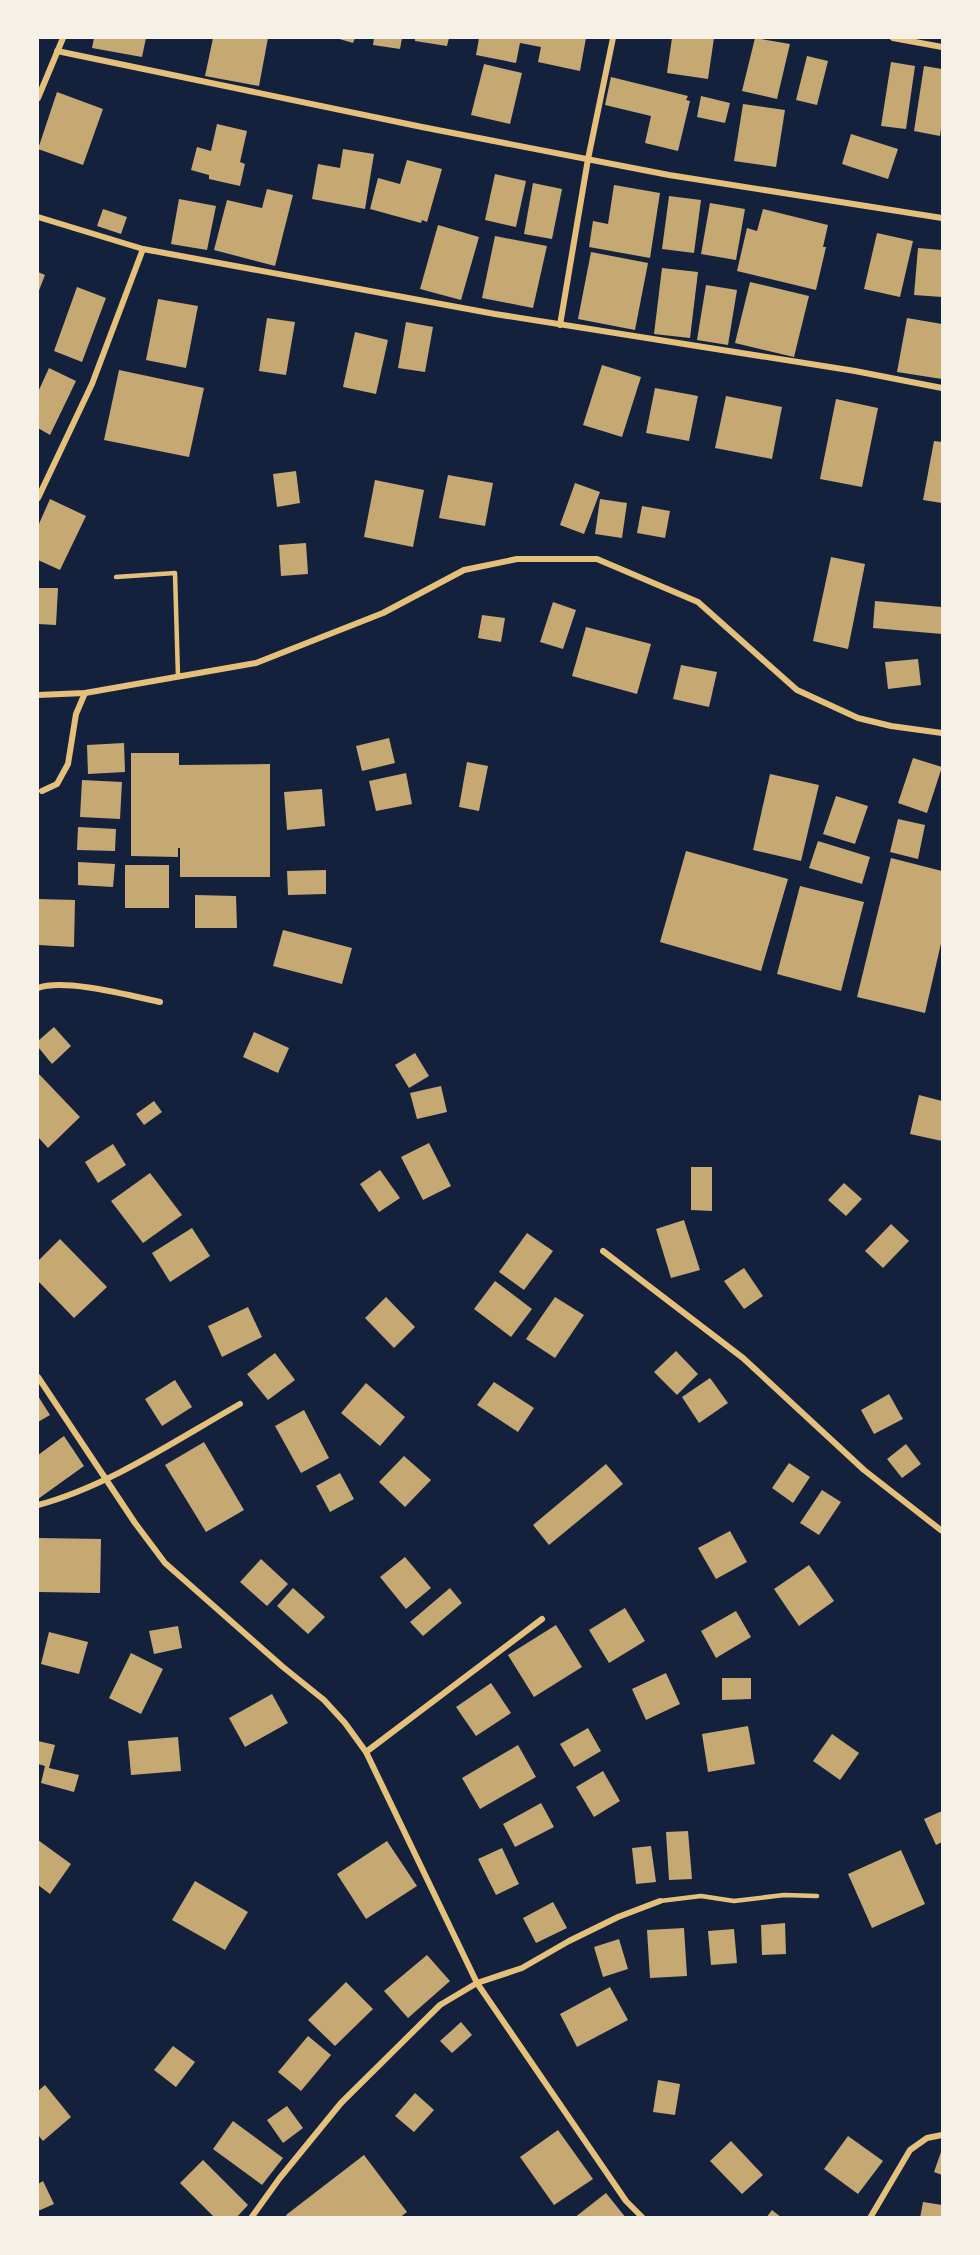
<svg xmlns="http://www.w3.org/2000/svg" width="980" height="2255" font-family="Signika,sans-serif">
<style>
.building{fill:#c6a872}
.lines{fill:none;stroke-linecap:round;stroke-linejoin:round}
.service{stroke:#e5c07b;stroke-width:4.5}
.minor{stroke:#e5c07b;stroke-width:6}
</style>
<rect width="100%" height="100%" fill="#14213d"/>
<g class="building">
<polygon points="94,38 146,38 142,57 92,48"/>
<polygon points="213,38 268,38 259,86 205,76"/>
<polygon points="336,38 355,38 353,43"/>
<polygon points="374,38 402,38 400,49 373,45"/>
<polygon points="415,38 449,38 447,46 415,41"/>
<polygon points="479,38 586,38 580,71 538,62 541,47 520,43 516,63 476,55"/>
<polygon points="672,38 714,38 708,79 667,73"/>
<polygon points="755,38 790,44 777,99 742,91"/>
<polygon points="807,56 828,61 817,105 796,100"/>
<polygon points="891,62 915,66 906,129 881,126"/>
<polygon points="484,64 522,73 510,124 471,115"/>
<polygon points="924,66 942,69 942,121 940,136 914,131"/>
<polygon points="611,77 688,96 686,100 690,101 678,151 645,143 651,116 605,105"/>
<polygon points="57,92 103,109 83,165 38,149"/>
<polygon points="701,96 730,103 725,123 697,117"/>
<polygon points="743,104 785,110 776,167 734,161"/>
<polygon points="217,124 247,131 240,162 245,164 240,186 209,179 209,175 191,170 197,147 211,151"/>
<polygon points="851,134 898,149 888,179 842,164"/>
<polygon points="343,149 374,154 365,209 312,199 318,164 340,168"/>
<polygon points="407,160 442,169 427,222 422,220 421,223 370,209 378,178 400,184"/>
<polygon points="495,174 526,181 516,227 485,220"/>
<polygon points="533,183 562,189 552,239 524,234"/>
<polygon points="614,185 660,193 650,258 589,247 593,221 608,224"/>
<polygon points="267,189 293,195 275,266 214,250 227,200 262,208"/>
<polygon points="669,196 701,200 694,253 662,249"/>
<polygon points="179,199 216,206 207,250 171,244"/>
<polygon points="710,203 745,209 736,260 701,254"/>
<polygon points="103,209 127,217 121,234 97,226"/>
<polygon points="763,209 828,225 823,247 826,247 816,290 737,271 747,228 757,231"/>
<polygon points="438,225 479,237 461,300 420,289"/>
<polygon points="877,233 913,241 900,297 864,289"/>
<polygon points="495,236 547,246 533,308 482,298"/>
<polygon points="918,248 942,250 942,297 914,295"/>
<polygon points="591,252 648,263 635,330 578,319"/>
<polygon points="662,268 698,272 690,338 654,334"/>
<polygon points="38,272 45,275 38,293"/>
<polygon points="750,282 809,296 794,357 735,343"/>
<polygon points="706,285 737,290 728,345 697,340"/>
<polygon points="77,287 106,298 82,362 54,351"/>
<polygon points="158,299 198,306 186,368 146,360"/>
<polygon points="267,318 295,322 286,375 259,371"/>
<polygon points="907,318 942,324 942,379 897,372"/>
<polygon points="406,322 433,327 425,372 398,368"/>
<polygon points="355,332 388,340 376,394 343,387"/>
<polygon points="602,365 641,377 622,437 583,425"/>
<polygon points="49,368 76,381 50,435 38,428 38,392"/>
<polygon points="119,370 204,388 189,457 104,440"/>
<polygon points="655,388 698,396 689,441 646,433"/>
<polygon points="726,396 782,407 772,459 715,448"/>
<polygon points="836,399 878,408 862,487 820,479"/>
<polygon points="934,441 942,442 942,503 923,500"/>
<polygon points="296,471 300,503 277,507 273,474"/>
<polygon points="448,475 493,483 485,526 439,518"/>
<polygon points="375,480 424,490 413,547 364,537"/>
<polygon points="575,483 600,492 584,534 560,525"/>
<polygon points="50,499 86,516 60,570 38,560 38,526"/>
<polygon points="600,499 627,503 622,538 595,534"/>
<polygon points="642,506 670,511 665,538 637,533"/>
<polygon points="306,543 308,574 281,576 279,545"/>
<polygon points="831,557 865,564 848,649 813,641"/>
<polygon points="38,588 58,588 56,625 38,624"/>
<polygon points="875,601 942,607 942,634 873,628"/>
<polygon points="553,602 576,610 563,649 540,642"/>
<polygon points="482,615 505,618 501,642 478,638"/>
<polygon points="586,627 651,644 637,694 572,676"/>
<polygon points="918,659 921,685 888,689 885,662"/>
<polygon points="681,665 717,672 709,707 673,699"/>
<polygon points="389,738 395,763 362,771 356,746"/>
<polygon points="124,743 125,772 88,774 87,745"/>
<polygon points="131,753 179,753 179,765 270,764 270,877 180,877 180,848 178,848 178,857 131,856"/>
<polygon points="913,758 942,767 927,813 898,803"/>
<polygon points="467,762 488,766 479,811 459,807"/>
<polygon points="406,773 412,804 376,811 369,781"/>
<polygon points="770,774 819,785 801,861 753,850"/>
<polygon points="82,780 122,782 120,819 80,817"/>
<polygon points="322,789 325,826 287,830 284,792"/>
<polygon points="836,796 868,806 855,844 823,834"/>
<polygon points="898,819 925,825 918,859 890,852"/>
<polygon points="78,827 116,829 115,851 77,850"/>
<polygon points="818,841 870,857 862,884 809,868"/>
<polygon points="686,851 788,879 761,971 660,942"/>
<polygon points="891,858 942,871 942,939 925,1013 857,997"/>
<polygon points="78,862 115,864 113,887 78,885"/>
<rect x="125" y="865" width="44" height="43"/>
<polygon points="326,870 326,894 288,895 287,871"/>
<polygon points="800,886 864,902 841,991 777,974"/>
<polygon points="195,895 236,896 237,928 195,928"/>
<polygon points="38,899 75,900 74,947 38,945"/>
<polygon points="283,930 352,948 342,984 273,966"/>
<polygon points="54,1027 71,1046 52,1064 38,1047 38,1041"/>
<polygon points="254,1032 289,1048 278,1073 243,1057"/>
<polygon points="415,1053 429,1076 409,1088 395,1065"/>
<polygon points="38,1073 80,1117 48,1148 38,1137"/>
<polygon points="441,1086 447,1112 417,1119 410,1093"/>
<polygon points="919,1095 942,1101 942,1141 910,1134"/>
<polygon points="154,1101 162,1112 144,1125 136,1114"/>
<polygon points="429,1143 451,1186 423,1200 401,1157"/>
<polygon points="113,1144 126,1165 98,1183 85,1162"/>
<polygon points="691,1167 712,1167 712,1211 691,1210"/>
<polygon points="380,1170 400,1198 379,1212 360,1184"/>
<polygon points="150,1173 182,1215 143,1243 111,1201"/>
<polygon points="844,1183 862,1199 846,1216 828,1200"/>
<polygon points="684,1220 700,1270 671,1278 656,1229"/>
<polygon points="891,1224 909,1241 883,1268 865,1251"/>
<polygon points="192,1228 210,1256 170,1282 152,1253"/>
<polygon points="527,1233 553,1251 524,1290 499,1272"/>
<polygon points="60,1239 107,1287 74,1318 38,1281 38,1261"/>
<polygon points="744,1268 763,1296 744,1309 724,1281"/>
<polygon points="495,1281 532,1309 511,1337 474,1309"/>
<polygon points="386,1297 415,1327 394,1348 365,1318"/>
<polygon points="555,1297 584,1315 555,1358 526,1339"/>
<polygon points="248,1307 262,1337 222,1357 208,1326"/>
<polygon points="676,1351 698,1374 677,1395 654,1372"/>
<polygon points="275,1353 295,1380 268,1400 247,1374"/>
<polygon points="710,1378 728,1403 699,1423 682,1397"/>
<polygon points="175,1380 192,1407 162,1426 145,1399"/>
<polygon points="494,1382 534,1408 518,1432 477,1405"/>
<polygon points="366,1383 405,1417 380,1446 341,1413"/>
<polygon points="889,1394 903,1419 874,1434 861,1410"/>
<polygon points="38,1396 50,1415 38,1422"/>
<polygon points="304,1410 329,1458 301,1473 275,1426"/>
<polygon points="64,1436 84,1466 38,1499 38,1455"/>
<polygon points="204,1442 244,1510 206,1532 165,1465"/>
<polygon points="906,1444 921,1464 902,1478 887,1459"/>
<polygon points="404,1456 431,1480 405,1507 379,1482"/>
<polygon points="789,1463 810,1477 793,1503 772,1488"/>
<polygon points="606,1464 623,1484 549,1545 533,1525"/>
<polygon points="340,1473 354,1499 330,1512 316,1486"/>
<polygon points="822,1490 841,1502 819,1535 800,1523"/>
<polygon points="730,1531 747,1562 716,1579 698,1548"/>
<polygon points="38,1538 101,1539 100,1593 38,1592"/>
<polygon points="405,1557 431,1588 406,1609 380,1577"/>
<polygon points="261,1559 288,1584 267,1606 240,1582"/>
<polygon points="809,1565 834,1601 799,1626 774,1589"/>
<polygon points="293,1588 325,1617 308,1634 277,1606"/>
<polygon points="450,1588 462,1603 423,1636 410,1622"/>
<polygon points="625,1608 645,1641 609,1663 589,1630"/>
<polygon points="736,1611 751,1637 716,1658 701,1631"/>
<polygon points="556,1625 582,1667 534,1697 508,1655"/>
<polygon points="178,1626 182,1648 154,1654 149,1631"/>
<polygon points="49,1632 88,1642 79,1674 41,1664"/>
<polygon points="131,1653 163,1669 141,1714 109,1698"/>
<polygon points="666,1673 680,1704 646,1720 632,1689"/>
<polygon points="722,1678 751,1678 751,1699 722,1700"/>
<polygon points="491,1683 511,1713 476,1736 456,1707"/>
<polygon points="272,1694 288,1723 245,1747 229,1718"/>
<polygon points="748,1726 755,1764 708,1772 702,1734"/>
<polygon points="588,1728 601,1751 574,1767 560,1744"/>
<polygon points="832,1734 859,1753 840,1780 813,1761"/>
<polygon points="178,1737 181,1771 131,1775 128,1741"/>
<polygon points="38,1741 55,1745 49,1768 79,1775 74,1792 41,1783 45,1766 38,1764"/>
<polygon points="518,1745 536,1777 480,1809 462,1778"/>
<polygon points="603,1771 620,1801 594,1817 576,1787"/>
<polygon points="541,1803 554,1827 515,1847 503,1824"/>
<polygon points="942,1811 942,1842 936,1845 924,1819"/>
<polygon points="688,1831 692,1879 669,1880 666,1832"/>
<polygon points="38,1840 71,1864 50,1894 38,1885"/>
<polygon points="387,1841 417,1886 366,1919 337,1874"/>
<polygon points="651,1846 656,1882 636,1884 632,1848"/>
<polygon points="502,1848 519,1884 496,1895 478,1859"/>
<polygon points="901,1850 925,1904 872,1928 848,1874"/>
<polygon points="195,1881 248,1912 225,1950 172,1920"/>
<polygon points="553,1902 567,1928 536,1943 523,1918"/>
<polygon points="785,1923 786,1954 762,1955 761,1925"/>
<polygon points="684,1928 687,1976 650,1978 647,1930"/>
<polygon points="734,1929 737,1963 711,1965 708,1931"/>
<polygon points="619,1939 628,1969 603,1977 594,1947"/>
<polygon points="427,1955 450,1981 408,2018 384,1991"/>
<polygon points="346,1982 373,2009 335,2046 308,2020"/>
<polygon points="610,1987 628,2020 577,2047 560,2014"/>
<polygon points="461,2022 472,2035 452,2053 440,2041"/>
<polygon points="308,2036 331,2055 301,2091 278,2072"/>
<polygon points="173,2046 195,2062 176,2087 154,2070"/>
<polygon points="658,2080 680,2084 675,2115 653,2112"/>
<polygon points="45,2085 71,2117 43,2141 38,2135 38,2091"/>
<polygon points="415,2093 434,2110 414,2132 395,2116"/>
<polygon points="287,2106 303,2128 283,2143 267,2120"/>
<polygon points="233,2121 283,2158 262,2185 213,2149"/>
<polygon points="558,2130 593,2179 554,2205 520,2157"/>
<polygon points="848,2136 883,2161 858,2194 824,2169"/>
<polygon points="731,2141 763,2175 742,2194 710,2161"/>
<polygon points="942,2149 942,2175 934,2172"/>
<polygon points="364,2155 407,2212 399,2218 288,2218 286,2215"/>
<polygon points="203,2160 248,2205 236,2218 215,2218 180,2183"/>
<polygon points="43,2181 54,2204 38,2211 38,2184"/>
<polygon points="606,2193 626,2218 574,2218"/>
<polygon points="923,2202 942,2205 942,2218 920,2218"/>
<polygon points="772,2210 782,2218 766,2218"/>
</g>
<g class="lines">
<g class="service">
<polyline points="116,577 175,573 178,677"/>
<polyline points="660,1901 701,1896 734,1901 784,1895 817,1896"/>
</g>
<g class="minor">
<polyline points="893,38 942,47"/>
<polyline points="57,51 422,127 669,175 942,218"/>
<polyline points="38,98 63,38"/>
<polyline points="38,217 143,249 495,314 855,371 942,388"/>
<polyline points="560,325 588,159 613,38"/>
<polyline points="38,498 92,384 143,249"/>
<polyline points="38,695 85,693 256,663 383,613 464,570 517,559 597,559 698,602 797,690 858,718 891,726 942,733"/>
<polyline points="42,791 57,784 68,764 76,714 85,693"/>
<path d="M38 988C64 978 132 996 160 1002"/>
<polyline points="603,1251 743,1358 864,1470 942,1531"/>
<polyline points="38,1377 135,1523 165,1563 283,1667 324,1700 345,1723 366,1752 477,1983 626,2201 643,2218"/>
<path d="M38 1505C109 1486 176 1440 240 1404"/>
<polyline points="366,1752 542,1619"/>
<polyline points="251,2218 279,2179 341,2103 440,2005 477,1983 522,1968 569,1941 618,1917 660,1901"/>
<polyline points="870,2218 910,2150 927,2138 942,2135"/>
</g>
</g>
<rect width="980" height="2255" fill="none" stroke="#f6f1e7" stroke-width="78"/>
</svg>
